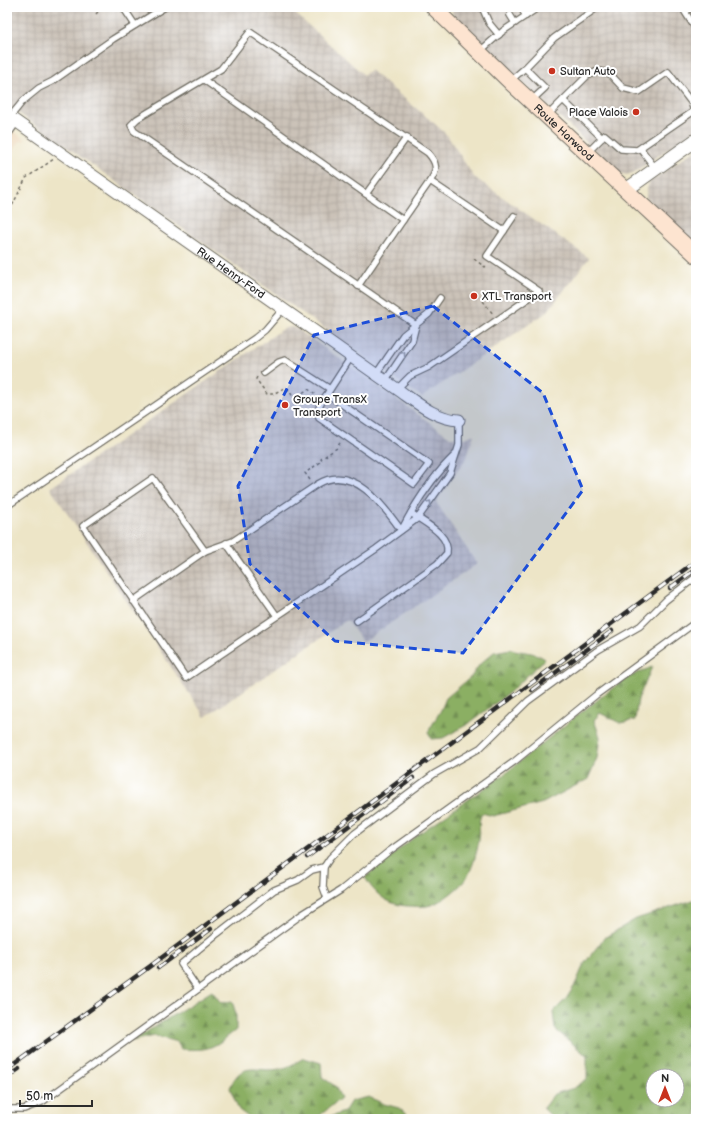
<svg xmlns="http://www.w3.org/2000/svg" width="703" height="1126" font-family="'Balsamiq Sans',sans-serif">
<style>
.built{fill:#ecd7ba}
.industrial{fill:url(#industrial-grid)}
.forest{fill:url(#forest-firs);stroke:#5b6d48;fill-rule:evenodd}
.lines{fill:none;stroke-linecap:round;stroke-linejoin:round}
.service-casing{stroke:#6f6c62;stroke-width:8}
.minor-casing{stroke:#6f6c62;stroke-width:13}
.tertiary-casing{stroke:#6f6c62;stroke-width:15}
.secondary-casing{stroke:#6f6c62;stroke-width:17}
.path{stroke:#6f6c62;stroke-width:1.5;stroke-dasharray:3 3;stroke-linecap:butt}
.service{stroke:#fff;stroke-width:5.5}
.minor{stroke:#fff;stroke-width:11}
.tertiary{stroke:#fff;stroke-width:13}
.secondary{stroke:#fde4d0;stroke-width:15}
.rail-casing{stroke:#2b2b2b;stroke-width:4.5}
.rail{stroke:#fff;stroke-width:3;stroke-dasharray:9;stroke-linecap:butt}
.oneway{stroke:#a0a0a0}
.marked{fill:#1d4ed8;fill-opacity:0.2;stroke:#1d4ed8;stroke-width:3;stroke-dasharray:8 5;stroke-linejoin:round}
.poi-dot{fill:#c8321e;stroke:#fff;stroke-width:1.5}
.labels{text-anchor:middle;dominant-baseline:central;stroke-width:4;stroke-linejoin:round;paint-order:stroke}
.poi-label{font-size:11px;fill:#2b2b2b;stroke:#fff;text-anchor:start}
.street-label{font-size:11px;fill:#2b2b2b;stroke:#fff}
</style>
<defs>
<pattern id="industrial-grid" width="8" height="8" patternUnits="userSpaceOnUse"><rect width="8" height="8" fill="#cbc2b8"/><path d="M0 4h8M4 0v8" fill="none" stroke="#aea79e"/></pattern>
<pattern id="forest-firs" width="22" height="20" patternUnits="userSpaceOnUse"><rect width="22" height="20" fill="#8baf64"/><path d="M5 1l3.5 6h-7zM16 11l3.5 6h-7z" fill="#728f53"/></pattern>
</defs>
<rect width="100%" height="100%" fill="#fff"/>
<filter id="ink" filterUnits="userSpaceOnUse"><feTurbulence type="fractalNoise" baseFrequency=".025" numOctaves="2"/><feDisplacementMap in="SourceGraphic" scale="8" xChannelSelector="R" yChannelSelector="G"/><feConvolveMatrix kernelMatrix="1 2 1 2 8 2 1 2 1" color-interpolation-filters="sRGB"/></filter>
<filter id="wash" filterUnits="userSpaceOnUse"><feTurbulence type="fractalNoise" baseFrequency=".012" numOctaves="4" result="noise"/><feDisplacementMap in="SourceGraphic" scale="16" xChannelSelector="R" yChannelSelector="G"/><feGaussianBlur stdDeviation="0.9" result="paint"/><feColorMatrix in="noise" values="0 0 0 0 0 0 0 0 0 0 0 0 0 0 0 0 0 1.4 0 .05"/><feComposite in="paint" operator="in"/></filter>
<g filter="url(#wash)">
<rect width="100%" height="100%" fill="#ede5c7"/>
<polygon class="built" points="7,127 26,140 20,141 7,160"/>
<g class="industrial">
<polygon points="7,7 288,7 364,75 370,70 435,124 447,135 474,177 589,258 547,312 422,397 7,105"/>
<polygon points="453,7 696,7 696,130 633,173 626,175 618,172 462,25 454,17 452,13"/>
<polygon points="696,149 696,245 650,203 646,198 646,193 649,182"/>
<polygon points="290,327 296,328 450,437 466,438 474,434 467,457 436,502 477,564 363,642 347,620 205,717 50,488 253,349 283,329"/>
</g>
<g class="forest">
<path d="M511 649C524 653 534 651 545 659L510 692 468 724 443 738 431 739 428 732 441 710 446 698 471 677 480 664 494 652Z"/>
<path d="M652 667 638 699 635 720 620 723 600 713 594 720 600 737 597 758 588 779 543 803 493 816 482 813C477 822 481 830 479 840 477 852 472 871 465 880 457 890 439 904 427 906 421 907 414 906 408 906 388 905 374 894 365 877L417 835 502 776 570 721 626 678Z"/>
<path d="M696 899V1119H554L543 1108 554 1094 574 1088 587 1079V1056L555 1029 553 1012 566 999 575 985 584 964 604 938 636 919ZM653 1076H677V1100H653Z"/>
<path d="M212 991 221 1003 232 1001 236 1014V1030C213 1048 210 1051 181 1049L177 1042 155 1036 132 1041Z"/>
<path d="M304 1058 321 1063 322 1077 335 1086 341 1098 318 1117 327 1118 344 1112 351 1101 369 1097 384 1104 399 1108 411 1119H251L239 1110 230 1088C242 1057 259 1075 284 1068 291 1066 298 1061 304 1058Z"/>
</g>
</g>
<g filter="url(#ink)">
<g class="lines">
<defs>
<g id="service">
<polyline points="123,7 135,25"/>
<polyline points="482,7 489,23 499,35"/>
<polyline points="692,7 685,12 696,29"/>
<polyline points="521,8 526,16"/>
<polyline points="510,15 515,23"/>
<polyline points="479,52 503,31 539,7"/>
<polyline points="525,68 554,38 598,7"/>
<polyline points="204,80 403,220 358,286"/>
<polyline points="510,81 525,68 545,88 531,101"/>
<polyline points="563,100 587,76 598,71 609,73 623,88 639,92 668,72 691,102 694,111"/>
<polyline points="547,116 563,100 602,138"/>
<polyline points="10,117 23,101 39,88 53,81 113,39 165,7"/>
<polyline points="7,136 17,122"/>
<polyline points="641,149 655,168"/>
<polyline points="587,153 605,135 621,149 637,150 694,111 696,114"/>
<polyline points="366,194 407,137"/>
<polyline points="403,220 430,181 504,231"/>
<path d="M416 325 134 131 131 125 137 119 221 69 250 32 428 153C437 163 438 170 430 181"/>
<polyline points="264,373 279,362 285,360 330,389"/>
<polyline points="376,374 403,335 429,314 440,298"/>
<polyline points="385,381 412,341 416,325"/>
<polyline points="397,389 410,376 429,367 539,291 487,256 514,216"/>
<path d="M327 394 429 464 414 484 319 418C316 409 322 401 327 394L351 357"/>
<polyline points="7,506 255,338 265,330 283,309"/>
<path d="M402 529C416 502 433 476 455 455"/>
<polyline points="226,543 277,616"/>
<path d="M205 551 233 541 318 484C353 463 383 505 401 530"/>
<polyline points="133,601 205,551 153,478 83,526 186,678 376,549 418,518 450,473 459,445 459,420"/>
<path d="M357 621 437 564 447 553C450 534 424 523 411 513"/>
<polyline points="327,898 323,887 324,867 330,858 354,834 434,774 480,748 528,701 598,650 640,626 666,600 696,577"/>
<polyline points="7,958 7,986"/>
<polyline points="198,989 181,964 217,934 274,890 298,880 312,870 324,867"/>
<polyline points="7,1109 24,1109 42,1102 301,915 341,890 388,852 515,761 596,695 696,622"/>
</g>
<g id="minor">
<path id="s1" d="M7 115 397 389C416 402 435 419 459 420"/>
</g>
<polyline id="tertiary" points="626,190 696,140"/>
<g id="secondary">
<path id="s2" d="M433 7 510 82 696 255"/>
</g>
</defs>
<use href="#service" class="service-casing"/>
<use href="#minor" class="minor-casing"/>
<use href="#tertiary" class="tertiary-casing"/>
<use href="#secondary" class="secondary-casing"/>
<g class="path">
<polyline points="96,14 102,7"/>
<polyline points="7,216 26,178 54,159"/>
<polyline points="474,259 485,267 487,264"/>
<polyline points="483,301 493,314"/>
<polyline points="257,377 256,379 267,394 273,394 284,388 289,390 294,399 308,389 317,395"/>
<polyline points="310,480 305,473 322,461 321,459 337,448 341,441"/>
</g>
<use href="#service" class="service"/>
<use href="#minor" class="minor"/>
<use href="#tertiary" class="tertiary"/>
<use href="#secondary" class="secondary"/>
<defs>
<g id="rail">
<polyline points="670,588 696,569"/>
<polyline points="532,690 612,631"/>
<polyline points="307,857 413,778"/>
<polyline points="158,968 211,929"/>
<polyline points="7,1070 149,967 696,561"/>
<polyline points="7,1077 19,1069"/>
</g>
</defs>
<use href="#rail" class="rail-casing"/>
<use href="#rail" class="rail"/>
</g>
<defs><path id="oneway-chevron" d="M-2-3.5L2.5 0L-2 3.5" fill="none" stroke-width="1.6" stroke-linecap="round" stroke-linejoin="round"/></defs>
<g class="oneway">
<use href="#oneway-chevron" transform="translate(403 354) rotate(-56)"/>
<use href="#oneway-chevron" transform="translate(429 503) rotate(-54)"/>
</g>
</g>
<path class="marked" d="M433 306 543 393 583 490 463 653 335 641 250 564 238 486 314 335Z"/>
<g class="poi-dot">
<circle cx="552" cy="71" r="4"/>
<circle cx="636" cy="112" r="4"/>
<circle cx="474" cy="296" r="4"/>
<circle cx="285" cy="405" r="4"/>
</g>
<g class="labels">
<g class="poi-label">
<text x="560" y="71">Sultan Auto</text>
<text x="628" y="112" text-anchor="end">Place Valois</text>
<text x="482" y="296">XTL Transport</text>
<text x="293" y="399">Groupe TransX<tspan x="293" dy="13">Transport</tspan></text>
</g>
<g class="street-label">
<text stroke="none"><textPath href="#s2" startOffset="181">Route Harwood</textPath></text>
<text stroke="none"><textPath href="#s1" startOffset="274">Rue Henry-Ford</textPath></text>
</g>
</g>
<rect width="703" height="1126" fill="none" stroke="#fff" stroke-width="24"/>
<g transform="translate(665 1088)"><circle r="19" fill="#ffffff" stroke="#aaaaaa"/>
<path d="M0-3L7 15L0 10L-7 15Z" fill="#c8321e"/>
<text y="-6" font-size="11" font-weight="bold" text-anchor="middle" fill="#2b2b2b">N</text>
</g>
<path d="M20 1100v6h72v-6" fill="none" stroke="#2b2b2b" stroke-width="2"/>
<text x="26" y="1100" font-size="12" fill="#2b2b2b" stroke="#ffffff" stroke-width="3" paint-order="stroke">50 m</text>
</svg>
